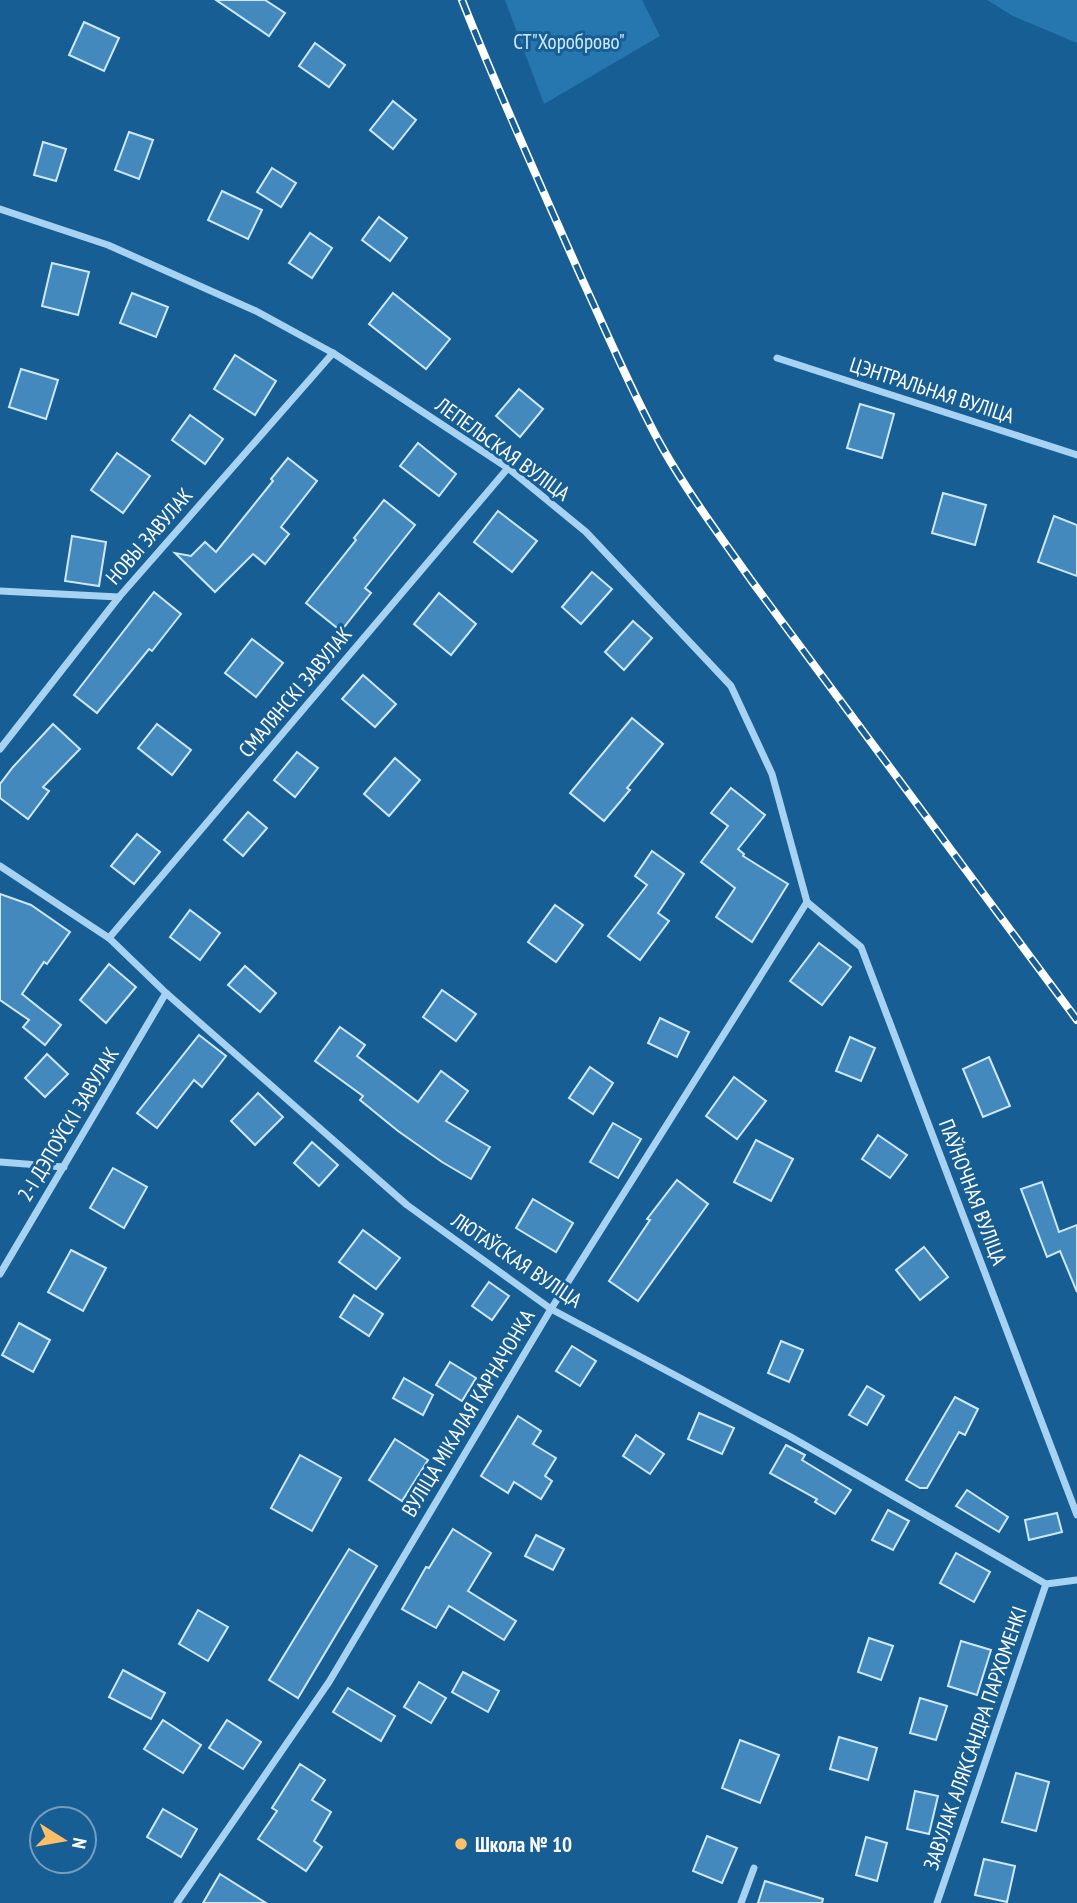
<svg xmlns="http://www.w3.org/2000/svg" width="1077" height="1903" font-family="'PT Sans Narrow',sans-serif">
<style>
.green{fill:#2677b0}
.building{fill:#4489bd;stroke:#cee8fc;stroke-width:2}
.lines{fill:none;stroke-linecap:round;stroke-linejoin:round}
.street{stroke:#a7d2f1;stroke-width:7}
.rail-casing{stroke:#fff;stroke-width:8}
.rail{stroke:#175e94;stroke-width:5;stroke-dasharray:16;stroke-linecap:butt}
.poi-dot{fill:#ffbf66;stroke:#175e94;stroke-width:2.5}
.labels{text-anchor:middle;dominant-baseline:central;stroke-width:6;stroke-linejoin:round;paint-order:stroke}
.park-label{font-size:21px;fill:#cee8fc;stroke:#175e94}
.street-label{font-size:21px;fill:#fff;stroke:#175e94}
.poi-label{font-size:21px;font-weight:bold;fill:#fff;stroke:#175e94;text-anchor:start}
</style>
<rect width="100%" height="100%" fill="#175e94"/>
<g class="green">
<polygon points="505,0 642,0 660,36 544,104"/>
<polygon points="987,0 1077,0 1077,43 1013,16"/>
</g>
<g class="building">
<polygon points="216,0 265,0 285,13 269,36"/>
<polygon points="84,22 119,38 104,71 69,55"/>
<polygon points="315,43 345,65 329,87 299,66"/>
<polygon points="393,101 416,120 393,149 370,130"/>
<polygon points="129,132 153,140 139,179 115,170"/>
<polygon points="43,142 66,149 56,181 34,175"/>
<polygon points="272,168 296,183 281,207 257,192"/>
<polygon points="222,191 262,210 248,239 208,220"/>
<polygon points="379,217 407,238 390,261 362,240"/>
<polygon points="310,233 332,248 312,278 289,263"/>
<polygon points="52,263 89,272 78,315 42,306"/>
<polygon points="132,293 168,307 156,337 120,323"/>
<polygon points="393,293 450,339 426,369 369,324"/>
<polygon points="235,355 276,381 255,415 214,389"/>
<polygon points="21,369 58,380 46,419 9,407"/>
<polygon points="519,389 543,409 520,437 496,416"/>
<polygon points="860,404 894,414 882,458 847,448"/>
<polygon points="190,415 223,439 205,464 172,440"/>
<polygon points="418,443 456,474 439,496 400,466"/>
<polygon points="117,453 150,476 123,513 91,490"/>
<polygon points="288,458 317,481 281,527 289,534 265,564 253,554 215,592 175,553 191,556 205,542 216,552 273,481 271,479"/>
<polygon points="943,493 986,505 975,545 932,533"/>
<polygon points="384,500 415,525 365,588 371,593 341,631 306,603 356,540 354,538"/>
<polygon points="498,511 537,541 512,572 474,542"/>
<polygon points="1054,516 1077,525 1077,576 1038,562"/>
<polygon points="72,536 106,542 99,586 65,581"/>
<polygon points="592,572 612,589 581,624 562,607"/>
<polygon points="154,592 181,614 152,651 149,649 97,713 74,695"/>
<polygon points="439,593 476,624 451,655 414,624"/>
<polygon points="633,621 652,638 624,670 605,652"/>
<polygon points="252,639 283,663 256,697 225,673"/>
<polygon points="363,675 396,704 375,727 342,699"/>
<polygon points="632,718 663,744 627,788 630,790 604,821 570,793"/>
<polygon points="53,724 80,749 43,787 49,791 28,819 0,798 0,784 13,767"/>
<polygon points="157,724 191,750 172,775 138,748"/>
<polygon points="297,752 318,768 295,797 274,780"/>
<polygon points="395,758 420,780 389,816 364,794"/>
<polygon points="731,788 765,815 738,849 744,854 743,856 788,884 752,942 716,917 735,888 701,862 728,826 711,813"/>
<polygon points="248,812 267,828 243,856 224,840"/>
<polygon points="137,834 160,852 134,884 111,866"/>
<polygon points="652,851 684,874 658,913 669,921 640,960 608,936 647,885 635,876"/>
<polygon points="0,894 31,905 70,932 47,964 44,962 22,994 61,1025 45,1045 23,1027 29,1020 0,1000"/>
<polygon points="555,905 583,925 556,962 528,942"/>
<polygon points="190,910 220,933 200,960 170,937"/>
<polygon points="819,943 851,967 822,1005 790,981"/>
<polygon points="109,964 136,987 106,1023 80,1000"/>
<polygon points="245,966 276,993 260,1012 228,985"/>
<polygon points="442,990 476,1014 456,1041 423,1017"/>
<polygon points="660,1018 689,1032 677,1057 648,1043"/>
<polygon points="340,1027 365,1045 357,1056 418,1102 441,1071 468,1091 446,1121 490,1147 471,1179 442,1162 398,1131 360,1100 363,1096 315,1061"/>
<polygon points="199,1035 226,1056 202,1087 194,1080 157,1128 137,1113"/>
<polygon points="850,1037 875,1048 861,1081 836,1071"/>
<polygon points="47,1054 68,1074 45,1097 25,1078"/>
<polygon points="989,1057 1010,1106 983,1117 963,1069"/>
<polygon points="590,1067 613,1083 593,1114 569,1098"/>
<polygon points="734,1077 766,1101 737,1139 706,1116"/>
<polygon points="258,1093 283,1117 255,1145 231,1121"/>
<polygon points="613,1123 641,1139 618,1178 590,1162"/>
<polygon points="878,1135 907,1155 890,1178 862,1159"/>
<polygon points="756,1140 793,1159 771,1201 734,1182"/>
<polygon points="312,1142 338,1165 319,1186 294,1163"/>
<polygon points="113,1168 147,1187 124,1228 90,1208"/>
<polygon points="677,1180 708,1204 638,1301 609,1281 650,1220 647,1219"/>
<polygon points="1042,1182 1059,1232 1077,1225 1077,1292 1060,1251 1047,1257 1021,1189"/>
<polygon points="533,1199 573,1223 556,1252 516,1228"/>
<polygon points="363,1230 400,1258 376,1289 339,1262"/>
<polygon points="924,1247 948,1277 920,1300 896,1270"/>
<polygon points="71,1250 106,1268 83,1311 48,1292"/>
<polygon points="489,1282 509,1296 492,1320 472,1306"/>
<polygon points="354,1295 383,1314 369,1336 340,1317"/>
<polygon points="19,1323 50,1340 33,1372 2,1355"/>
<polygon points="781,1341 803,1350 789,1382 768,1373"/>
<polygon points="572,1346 596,1361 580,1386 556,1371"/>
<polygon points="450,1362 476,1378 462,1401 436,1385"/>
<polygon points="404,1378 433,1395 423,1415 393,1398"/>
<polygon points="867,1386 884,1396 867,1425 849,1415"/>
<polygon points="955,1397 978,1409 965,1435 959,1432 927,1488 920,1488 906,1480"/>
<polygon points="699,1413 734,1428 722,1454 688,1439"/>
<polygon points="518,1416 541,1431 533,1444 556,1458 545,1476 552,1481 541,1499 514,1482 508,1493 481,1476"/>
<polygon points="636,1435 664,1454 650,1474 623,1456"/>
<polygon points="395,1439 428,1460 402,1501 369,1480"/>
<polygon points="786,1445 805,1455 802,1460 851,1490 835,1514 815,1502 817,1499 770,1473"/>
<polygon points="300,1455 341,1478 312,1531 271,1508"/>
<polygon points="967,1490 1008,1517 999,1532 956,1506"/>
<polygon points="888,1510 909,1521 893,1550 872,1540"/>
<polygon points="1057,1513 1062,1532 1029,1540 1025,1520"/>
<polygon points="453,1529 491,1553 468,1591 516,1621 504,1640 449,1606 436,1628 402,1609 426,1567 429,1568"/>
<polygon points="536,1535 564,1549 553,1570 525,1556"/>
<polygon points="349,1549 377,1566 298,1698 269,1680"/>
<polygon points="956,1553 990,1572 974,1602 940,1583"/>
<polygon points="198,1610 228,1627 208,1661 179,1644"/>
<polygon points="869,1638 893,1646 881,1680 858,1672"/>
<polygon points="961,1641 991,1650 977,1695 948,1686"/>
<polygon points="123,1670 165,1693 151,1719 109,1697"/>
<polygon points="463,1672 499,1691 488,1712 452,1692"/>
<polygon points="419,1682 446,1698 431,1723 404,1707"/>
<polygon points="348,1688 395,1716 381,1741 333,1712"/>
<polygon points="920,1698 947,1706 936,1740 910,1733"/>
<polygon points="163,1720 201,1745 183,1773 144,1749"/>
<polygon points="227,1720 261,1742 243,1769 209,1748"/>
<polygon points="839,1737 877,1748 868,1780 830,1769"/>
<polygon points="740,1740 779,1755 760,1803 722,1788"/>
<polygon points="300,1764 325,1780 312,1800 331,1812 314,1841 322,1847 306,1871 258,1839 277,1811 272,1808"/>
<polygon points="1016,1773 1049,1782 1036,1831 1002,1822"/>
<polygon points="915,1791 938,1796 929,1834 907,1829"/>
<polygon points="163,1809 197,1829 181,1857 147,1837"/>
<polygon points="707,1836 737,1848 722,1883 693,1871"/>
<polygon points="866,1837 887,1843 877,1881 856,1875"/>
<polygon points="984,1859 1015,1866 1007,1902 975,1895"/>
<polygon points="220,1874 266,1903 203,1903"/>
<polygon points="765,1881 823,1899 822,1903 758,1903"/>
</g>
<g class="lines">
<g class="street">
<polyline points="0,209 108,245 256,311 333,353 508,468 586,532 731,686 772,774 807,902"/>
<polyline points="777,358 1077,455"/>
<polyline points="0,591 119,597"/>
<polyline points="0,749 119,597 333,353"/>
<polyline points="0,866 109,938 166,993 407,1205 551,1309 791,1437 1046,1584 1077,1580"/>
<polyline points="807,902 861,947 1077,1515"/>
<polyline points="109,938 508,468"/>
<polyline points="0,1162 64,1167"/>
<polyline points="0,1274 166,993"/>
<polyline points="177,1903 329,1682 551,1309 807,902"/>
<polyline points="741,1903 754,1868"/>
<polyline points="937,1903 1046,1584"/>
</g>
<defs>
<path id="rail" d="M462 0C499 94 541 186 582 279 608 335 632 393 662 447 688 493 720 536 751 580L1077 1020"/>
</defs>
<use href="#rail" class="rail-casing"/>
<use href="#rail" class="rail"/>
</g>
<circle class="poi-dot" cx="461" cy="1844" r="7"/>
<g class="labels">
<g class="park-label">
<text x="569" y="41">СТ"Хороброво"</text>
</g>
<g class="street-label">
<text transform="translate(932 390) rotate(18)">ЦЭНТРАЛЬНАЯ ВУЛІЦА</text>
<text transform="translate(503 449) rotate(36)">ЛЕПЕЛЬСКАЯ ВУЛІЦА</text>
<text transform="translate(149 536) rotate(-49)">НОВЫ ЗАВУЛАК</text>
<text transform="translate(295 692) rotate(-50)">СМАЛЯНСКІ ЗАВУЛАК</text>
<text transform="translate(68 1124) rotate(-59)">2-І ДЭПОЎСКІ ЗАВУЛАК</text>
<text transform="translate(973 1192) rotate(69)">ПАЎНОЧНАЯ ВУЛІЦА</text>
<text transform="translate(517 1260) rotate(34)">ЛЮТАЎСКАЯ ВУЛІЦА</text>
<text transform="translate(468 1413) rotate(-59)">ВУЛІЦА МІКАЛАЯ КАРНАЧОНКА</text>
<text transform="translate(975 1738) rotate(-71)">ЗАВУЛАК АЛЯКСАНДРА ПАРХОМЕНКІ</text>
</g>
<g class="poi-label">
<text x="475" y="1844">Школа № 10</text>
</g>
</g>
<g transform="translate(63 1840) rotate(101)"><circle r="33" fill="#175e94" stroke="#749ebf" stroke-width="2"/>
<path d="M0-5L12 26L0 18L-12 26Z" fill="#ffbf66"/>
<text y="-10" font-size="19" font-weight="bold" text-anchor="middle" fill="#ffffff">N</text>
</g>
</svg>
